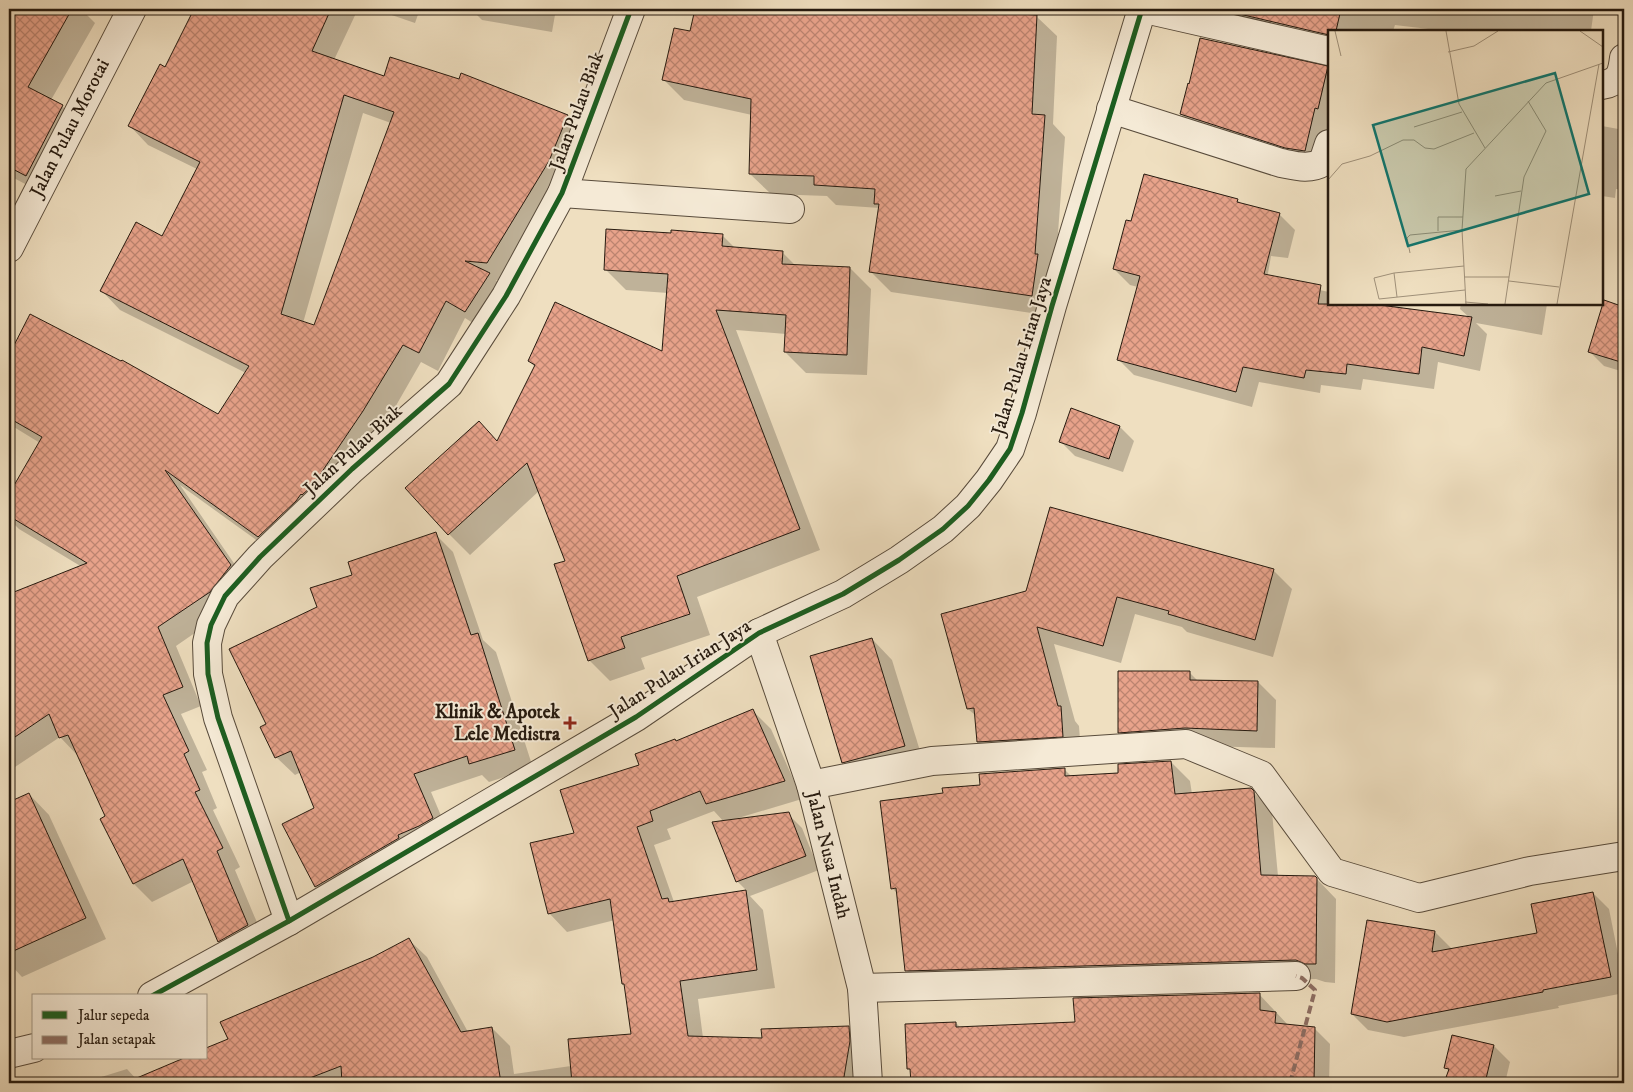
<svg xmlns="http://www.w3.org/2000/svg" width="1633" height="1092" font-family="'IM FELL DW Pica',serif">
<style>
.shadow{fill:#0003;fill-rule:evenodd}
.building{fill:url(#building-cross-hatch);stroke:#261a0f;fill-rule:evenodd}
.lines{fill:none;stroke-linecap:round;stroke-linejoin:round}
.minor-casing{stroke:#584b3b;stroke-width:30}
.tertiary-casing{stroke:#584b3b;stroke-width:30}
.minor{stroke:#f5ead6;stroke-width:28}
.tertiary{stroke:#f5ead6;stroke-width:28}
.quiet{stroke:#8d6e63;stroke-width:4;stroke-dasharray:8 4;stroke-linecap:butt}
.cycleway-casing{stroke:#f5ead6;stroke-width:8}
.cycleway{stroke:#1b5e20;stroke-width:5}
.poi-dot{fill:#8f2418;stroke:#f5ead6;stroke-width:2}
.labels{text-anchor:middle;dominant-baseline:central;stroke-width:4;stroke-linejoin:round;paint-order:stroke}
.street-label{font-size:19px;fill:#261a0f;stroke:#f5ead6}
.poi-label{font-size:19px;font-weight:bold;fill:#261a0f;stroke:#f5ead6;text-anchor:end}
.inset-road{fill:none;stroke:#9f9079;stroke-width:1}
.view{fill:#0f766e;fill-opacity:0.15;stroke:#0f766e;stroke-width:2.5}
.inset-edge{fill:none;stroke:#261a0f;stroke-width:2.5}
</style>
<defs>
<pattern id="building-cross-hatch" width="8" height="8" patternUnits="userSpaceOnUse" patternTransform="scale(1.25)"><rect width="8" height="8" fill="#e8a38b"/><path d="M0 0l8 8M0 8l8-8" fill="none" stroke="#bc8470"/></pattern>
</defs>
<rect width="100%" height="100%" fill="#efdfc0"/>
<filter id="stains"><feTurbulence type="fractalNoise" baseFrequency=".004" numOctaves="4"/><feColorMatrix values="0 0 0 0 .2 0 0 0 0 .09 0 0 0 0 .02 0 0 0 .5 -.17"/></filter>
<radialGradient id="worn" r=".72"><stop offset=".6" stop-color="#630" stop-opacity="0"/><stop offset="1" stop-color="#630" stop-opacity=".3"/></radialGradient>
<g class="shadow">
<polygon points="9,9 81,9 95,23 51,100 62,106 82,126 46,195 10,176 9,179"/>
<path d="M196 9H358L334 60 384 78 567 116 585 134 506 281 496 280 508 292 484 330 465 318 438 371 421 362 382 430 277 555 180 485 249 585 228 610 176 646 201 706 181 714 207 770 202 772 217 808 213 810 240 867 235 870 266 944 238 960 219 941 194 881 152 902 134 884 101 820 107 817 78 756 60 737 9 771V596L82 567 19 529 9 519V496L40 443 9 424V371L17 358 218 415 246 373 120 310 102 291 162 237 197 169 148 145 130 126 166 68ZM363 113 391 123 315 327 303 323Z"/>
<polygon points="374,9 420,9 415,23"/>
<polygon points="471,9 556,9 552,32 482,20"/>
<polygon points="696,9 933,9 933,11 1036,16 1057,36 1053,124 1065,137 1052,316 891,292 871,272 880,208 836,205 827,196 771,194 750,174 752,115 684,100 664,80 691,33"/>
<polygon points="1219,9 1594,9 1591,31 1445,31 1395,25 1393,31 1329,31 1329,47 1236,26"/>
<polygon points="1327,67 1329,69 1329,171 1202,135 1181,114"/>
<polygon points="1602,126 1624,130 1624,190 1616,189 1615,198 1602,196"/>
<polygon points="1237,200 1242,204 1279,214 1295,230 1288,258 1271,256 1267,279 1329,292 1329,304 1385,304 1422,312 1470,318 1460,309 1461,304 1547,304 1542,335 1476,323 1487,334 1480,371 1438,362 1434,389 1363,379 1361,390 1321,385 1320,393 1259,382 1252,407 1134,375 1119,360 1138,287 1130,285 1114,269 1132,223"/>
<polygon points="722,235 735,248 782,252 796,266 850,268 871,289 867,375 806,373 785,352 786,334 736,330 820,550 697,597 710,635 641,658 645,669 610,681 589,660 567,561 539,491 470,555 449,534 498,443 535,367 529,361 663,353 668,293 626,290 605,269"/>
<polygon points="1605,302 1624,308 1624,372 1604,366 1590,352"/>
<polygon points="1120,427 1134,441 1123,472 1075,456 1061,442"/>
<polygon points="1051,508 1274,571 1292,589 1273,657 1187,632 1182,627 1135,614 1121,663 1054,644 1075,721 1079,726 1081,754 996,760 978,742 976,716 968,709 1027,592"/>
<polygon points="435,534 453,552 483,640 496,652 533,768 489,782 482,775 431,792 450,837 334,904 316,886 316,809 301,772 295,775 276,757 262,728 268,725 318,608 354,575"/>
<polygon points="872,639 892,660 925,767 864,783 843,762"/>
<polygon points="1189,672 1198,681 1258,682 1276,700 1275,748 1204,746 1137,750 1119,732"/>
<path d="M753 711 771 729 802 799 735 819V820L788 814 802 828 819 870 750 896 763 910 775 988 698 999 703 1038 763 1040 848 1027 866 1045 863 1083H82L127 1069 137 1080 206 1058 229 1040 408 939 427 957 468 1032 492 1028 510 1046 514 1074 571 1066 632 1035 615 920 567 932 549 913 576 834 641 765 675 740 677 742ZM714 811 724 822 737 881 747 891 674 902 654 845 671 839 667 829Z"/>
<polygon points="1171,762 1190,781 1192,794 1250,789 1270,808 1272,812 1278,876 1315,877 1336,899 1335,983 1325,982 1316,979 926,990 907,971 898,894 892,888 944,794 1064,769 1072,777 1120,774"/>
<polygon points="29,794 49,815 106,939 22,977 9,963 9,803"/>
<polygon points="1593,893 1609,909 1624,984 1624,993 1558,1006 1559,1008 1404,1037 1368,1030 1352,1014 1368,921 1435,932 1452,949 1538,934"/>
<polygon points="1259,994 1288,1025 1314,1028 1330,1044 1329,1083 913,1083 912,1071 909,1068 956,1023 961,1028 1076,1023"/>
<polygon points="1453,1037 1494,1046 1510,1062 1505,1083 1446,1083 1449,1071 1446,1067"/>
</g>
<g class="building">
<polygon points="9,9 72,9 28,87 63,105 26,176 9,167"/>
<path d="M194 9H331L312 51 384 76 390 57 459 79 461 73 568 115 549 161 487 263 465 261 490 273 465 312 446 301 419 353 403 345 363 411 313 485 302 495 301 494 296 501 258 537 165 470 231 565 210 592 158 627 183 687 163 695 189 751 184 754 200 790 195 792 223 848 217 851 248 925 218 942 183 859 133 884 100 819 105 816 68 735 59 738 49 714 9 741V594L87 563 9 516V494L42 437 9 418V355L30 314 121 361 122 360 218 414 249 366 100 291 136 222 162 236 200 162 128 126 160 64 165 67ZM344 95 394 112 314 325 281 314Z"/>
<polygon points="695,9 921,9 1037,15 1032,114 1045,115 1035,254 1038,254 1032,296 869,272 879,204 874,204 875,189 814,185 814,176 749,174 751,99 662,80 674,28 690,31"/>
<polygon points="1218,9 1341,9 1336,31 1329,31 1329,35"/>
<polygon points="1200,38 1328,66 1318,109 1315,108 1305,151 1285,148 1180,114 1188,83 1189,84"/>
<polygon points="1144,174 1238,199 1237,202 1280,213 1264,274 1321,285 1318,304 1372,304 1472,317 1464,356 1422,347 1419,374 1347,364 1346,374 1306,370 1304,378 1243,367 1236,392 1117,360 1140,276 1113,269 1126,220 1131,221"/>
<polygon points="606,229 671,233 671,230 723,234 722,246 783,251 782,264 850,267 847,355 784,352 786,315 716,310 800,529 677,576 690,614 621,637 625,648 588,661 554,564 565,561 527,463 448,535 405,488 479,421 497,441 535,365 528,361 555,302 662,351 668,274 604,270"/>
<polygon points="1604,300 1624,307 1624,363 1588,352"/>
<polygon points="1071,408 1120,426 1109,459 1059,442"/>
<polygon points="1050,507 1274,569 1255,640 1168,614 1169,611 1117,597 1103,646 1037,627 1058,706 1061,706 1063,737 977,742 974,708 967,709 941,614 1026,591"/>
<polygon points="436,532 471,635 478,633 515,750 469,764 467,756 414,774 433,818 419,826 398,835 399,838 315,887 282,824 314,808 291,751 275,758 260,727 266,724 229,649 317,607 310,588 352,575 348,562"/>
<polygon points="872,638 905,746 842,763 810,656"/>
<polygon points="1118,671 1190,671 1190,680 1258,681 1257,731 1185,728 1118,733"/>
<polygon points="753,709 785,781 706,804 700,791 650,811 653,821 637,827 662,899 668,898 669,902 746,890 757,970 680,981 688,1036 762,1038 761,1029 849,1026 850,1041 843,1083 746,1083 746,1081 640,1078 640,1083 572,1083 568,1039 631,1034 624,984 622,984 610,899 548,914 530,843 574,833 560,790 639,765 635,754 675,739 676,741"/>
<polygon points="1171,761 1175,794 1251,788 1254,791 1261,875 1315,876 1317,878 1316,964 1305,964 1296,960 905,971 896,888 891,889 880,801 943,793 942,788 980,785 979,774 1065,768 1065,776 1118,773 1118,764"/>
<polygon points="29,793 86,918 9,953 9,802"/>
<polygon points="789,812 806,856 736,882 712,822"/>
<polygon points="1593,892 1611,977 1543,990 1543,992 1387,1022 1351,1014 1367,920 1435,931 1432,952 1537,933 1531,904"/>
<polygon points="409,938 461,1032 492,1027 501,1083 342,1083 341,1066 297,1083 125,1083 184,1058 206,1058 206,1048 228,1039 220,1022 373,957"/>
<polygon points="1260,993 1260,1010 1276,1012 1275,1023 1315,1027 1314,1083 911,1083 910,1069 907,1069 905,1024 956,1022 956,1027 1075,1022 1073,998"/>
<polygon points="1452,1035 1494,1045 1485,1083 1444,1083 1449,1069 1444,1068"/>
</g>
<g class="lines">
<defs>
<g id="minor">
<polyline points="1145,9 1329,51"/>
<path d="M1602 85C1620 82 1622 74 1624 58"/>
<path d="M1111 109 1281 163C1296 166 1310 170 1323 162L1329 144"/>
<polyline points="562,193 790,209"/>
<polyline points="9,248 132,9"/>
<polyline points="759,633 811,785 862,988 868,1083"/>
<polyline points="811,785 932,761 1186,744 1261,775 1332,872 1419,898 1530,871 1624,856"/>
<polyline points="289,921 218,718 208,674 207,643 211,625 225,596 260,557 352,469 449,384 506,296 562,193 631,9"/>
<polyline points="862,988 1296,976"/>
</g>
<g id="tertiary">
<polyline points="152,996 289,921 636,717 759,633 843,594 899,560 943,529 968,506 989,480 1010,449 1022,413 1052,306 1142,9"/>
<polyline points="9,1054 34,1048"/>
</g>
</defs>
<use href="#minor" class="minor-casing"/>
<use href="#tertiary" class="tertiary-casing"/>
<use href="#minor" class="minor"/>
<use href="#tertiary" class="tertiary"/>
<polyline class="quiet" points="1290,1083 1315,990 1302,978 1296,976"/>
<defs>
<g id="cycleway">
<polyline points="289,921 218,718 208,674 207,643 211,625 225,596 260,557 352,469 449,384 506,296 562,193 631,9"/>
<polyline points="152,996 289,921 636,717 759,633 843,594 899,560 943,529 968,506 989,480 1010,449 1022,413 1052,306 1142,9"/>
</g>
</defs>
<use href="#cycleway" class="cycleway-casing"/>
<use href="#cycleway" class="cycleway"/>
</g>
<path class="poi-dot" d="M567.5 715.5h5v5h5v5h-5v5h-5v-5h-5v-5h5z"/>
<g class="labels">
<g class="street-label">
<text transform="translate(577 111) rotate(-70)">Jalan Pulau Biak</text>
<text transform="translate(70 128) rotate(-63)">Jalan Pulau Morotai</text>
<text transform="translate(1022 356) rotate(-73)">Jalan Pulau Irian Jaya</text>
<text transform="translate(353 450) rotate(-42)">Jalan Pulau Biak</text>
<text transform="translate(680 669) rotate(-33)">Jalan Pulau Irian Jaya</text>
<text transform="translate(828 855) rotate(76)">Jalan Nusa Indah</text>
</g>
<g class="poi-label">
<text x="560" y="712">Klinik &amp; Apotek<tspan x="560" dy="22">Lele Medistra</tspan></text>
</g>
</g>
<g transform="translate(1328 30)">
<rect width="275" height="275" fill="#efdfc0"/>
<path class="inset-road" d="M7 1 13 26M118 1 131 74 157 118M252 1 275 17M120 22 146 16 170 1M86 97 134 82M0 150 14 134 42 126 75 110H86L97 118 106 119 146 103M167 166 193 161M110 201V187H135M82 223 79 208 82 205 134 200M136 236 66 243 46 248 51 269 137 260M66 243 69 267M136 247H181M181 251 231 257M137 272 160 274M138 274 134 200 138 139 218 53 275 33M177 274 196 147 218 101 200 71M229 274 271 34"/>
<path class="view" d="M227 43 261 164 80 216 45 95Z"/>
<rect width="275" height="275" class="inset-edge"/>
</g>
<rect width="1633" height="1092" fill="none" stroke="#efdfc0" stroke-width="30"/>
<rect x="10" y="10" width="1613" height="1072" fill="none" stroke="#261a0f" stroke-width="2.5"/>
<rect x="15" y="15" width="1603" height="1062" fill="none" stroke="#261a0f"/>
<rect x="32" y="994" width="175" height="65" fill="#f5ead6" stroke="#a29786"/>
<rect x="42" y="1011" width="25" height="8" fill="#1b5e20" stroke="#a29786"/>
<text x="78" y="1020" font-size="15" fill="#261a0f">Jalur sepeda</text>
<rect x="42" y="1036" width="25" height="8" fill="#8d6e63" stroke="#a29786"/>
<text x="78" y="1044" font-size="15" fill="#261a0f">Jalan setapak</text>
<rect width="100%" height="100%" filter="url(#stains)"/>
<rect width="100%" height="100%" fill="url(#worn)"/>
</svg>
